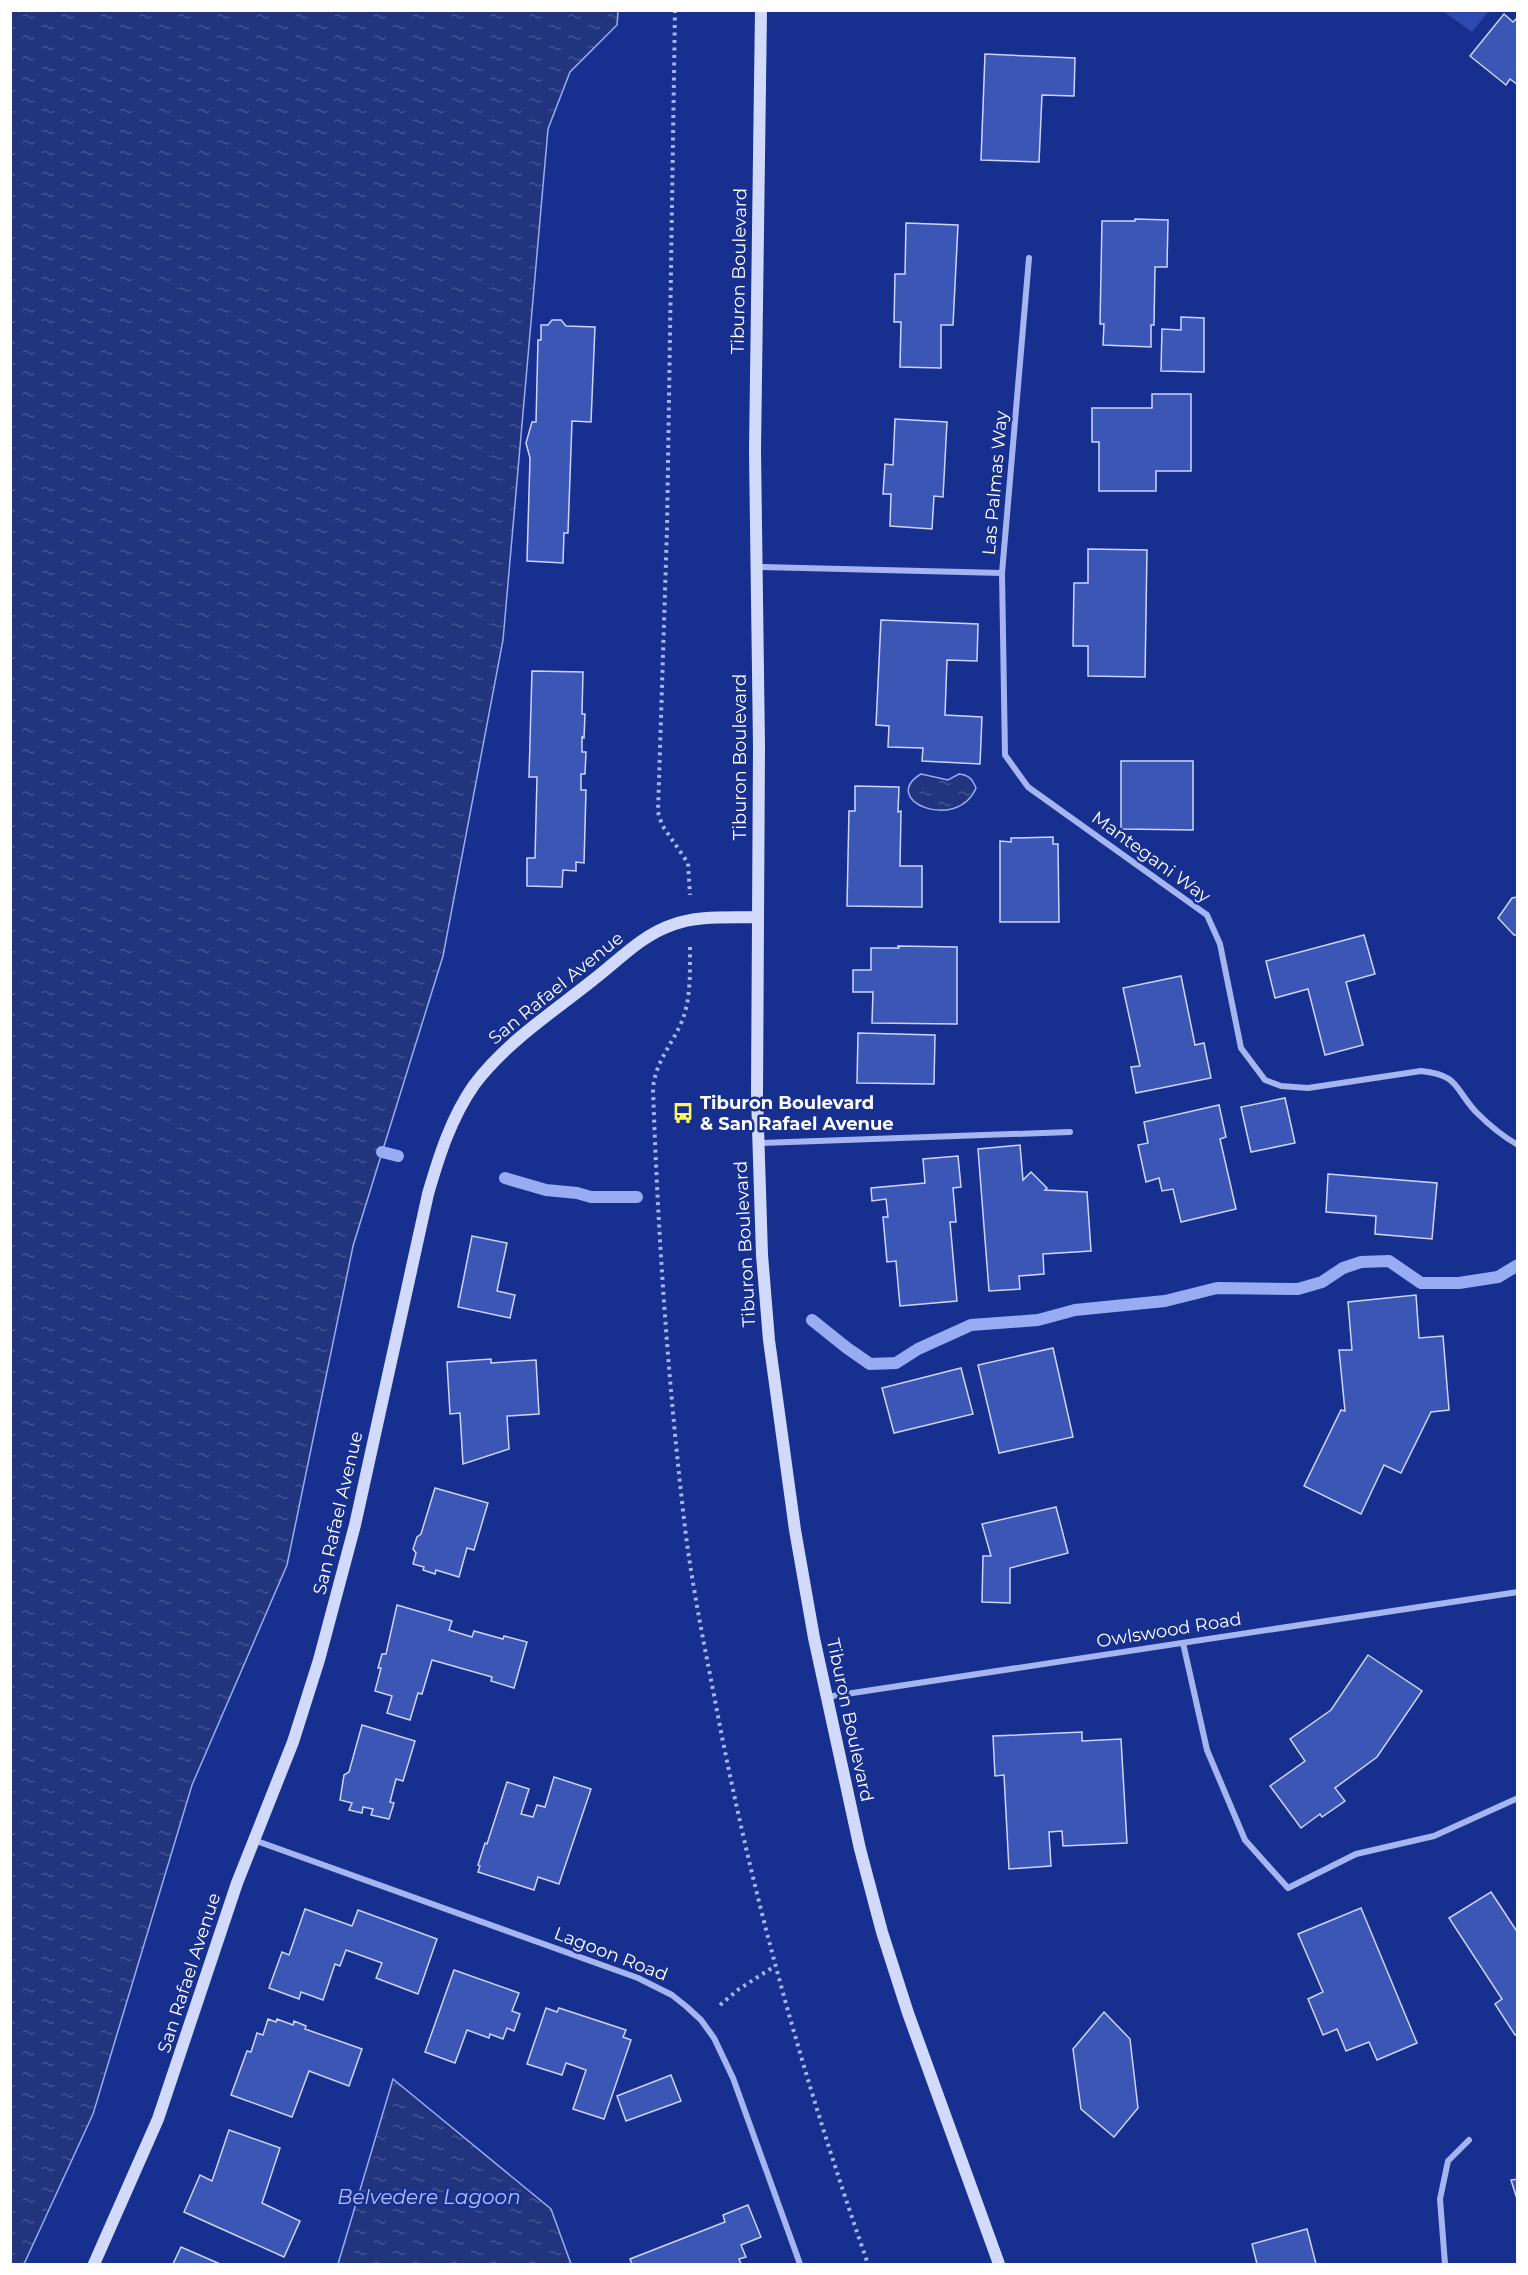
<svg xmlns="http://www.w3.org/2000/svg" width="1528" height="2275" font-family="Montserrat,sans-serif">
<style>
.garden{fill:#2e49b0}
.water{fill:url(#water-ripples);stroke:#97acf2;stroke-width:1.5}
.lines{fill:none;stroke-linecap:round;stroke-linejoin:round}
.stream{stroke:#97acf2;stroke-width:12}
.building{fill:#3c56b6;stroke:#cbd5fb;stroke-width:1.5}
.path{stroke:#a4b5f0;stroke-width:4;stroke-dasharray:3 4.5;stroke-linecap:butt}
.street{stroke:#a4b5f0;stroke-width:6}
.secondary{stroke:#d2dafb;stroke-width:12}
.labels{text-anchor:middle;dominant-baseline:central;stroke-width:5;stroke-linejoin:round;paint-order:stroke}
.street-label{font-size:18px;fill:#fff;stroke:#173090}
.poi-label{font-size:18px;font-weight:bold;fill:#fff;stroke:#173090;text-anchor:start}
.water-label{font-size:20px;font-style:italic;fill:#b0c0f7;stroke:#173090}
</style>
<defs>
<pattern id="water-ripples" width="26" height="14" patternUnits="userSpaceOnUse" patternTransform="scale(1.5)"><rect width="26" height="14" fill="#22347e"/><path d="M2 4q2-2 4 0t4 0M15 11q2-2 4 0t4 0" fill="none" stroke="#435291"/></pattern>
</defs>
<rect width="100%" height="100%" fill="#173090"/>
<polygon class="garden" points="1443,11 1489,11 1472,32"/>
<g class="water">
<polygon points="11,10 618,11 617,25 570,72 548,129 503,640 443,956 353,1246 287,1565 192,1785 93,2114 24,2264 10,2264"/>
<path d="M921 774 948 780 959 774C968 775 972 778 976 788 957 833 878 800 921 774Z"/>
<polygon points="393,2079 551,2209 571,2264 338,2264"/>
</g>
<g class="lines">
<g class="stream">
<polyline points="382,1152 398,1156"/>
<polyline points="505,1178 546,1190 577,1193 591,1197 637,1197"/>
<polyline points="812,1320 847,1348 870,1364 896,1363 918,1349 971,1325 1038,1320 1075,1310 1165,1301 1217,1288 1298,1289 1322,1282 1343,1268 1361,1262 1389,1261 1421,1283 1459,1283 1498,1277 1518,1265"/>
</g>
</g>
<g class="building">
<polygon points="1504,14 1513,22 1518,17 1518,85 1510,79 1506,85 1470,56"/>
<polygon points="985,54 1075,58 1074,96 1042,95 1039,162 981,160"/>
<polygon points="1135,219 1168,220 1167,267 1155,267 1154,325 1151,325 1151,347 1103,345 1104,324 1100,324 1102,221 1135,221"/>
<polygon points="906,223 958,225 953,325 941,325 941,368 900,367 901,322 894,322 895,274 905,274"/>
<polygon points="1181,317 1204,318 1204,372 1161,371 1162,329 1181,330"/>
<polygon points="552,320 561,320 566,326 595,327 591,422 572,421 568,533 564,533 563,563 527,561 530,458 526,443 532,422 536,422 538,340 541,340 541,325 548,325"/>
<polygon points="1152,394 1191,394 1191,471 1156,471 1156,491 1099,491 1099,442 1092,442 1092,408 1152,408"/>
<polygon points="895,419 947,422 943,497 934,496 932,529 890,526 891,494 883,494 885,464 893,465"/>
<polygon points="1088,549 1147,550 1145,677 1088,676 1088,646 1073,646 1074,583 1088,583"/>
<polygon points="881,620 978,624 977,661 947,660 945,715 982,717 980,764 922,761 923,748 888,747 889,726 876,725"/>
<polygon points="532,671 583,672 582,714 585,714 584,738 582,737 582,752 586,752 585,774 581,774 581,790 586,790 584,863 576,862 576,871 563,870 562,887 527,886 527,858 535,858 537,777 529,777"/>
<polygon points="1121,761 1193,761 1193,830 1121,829"/>
<polygon points="855,786 899,787 898,812 901,811 900,866 922,866 922,907 847,906 849,811 855,811"/>
<polygon points="1053,837 1053,844 1058,844 1059,922 1000,922 1000,841 1011,842 1011,838"/>
<polygon points="1518,897 1518,935 1514,935 1498,918 1512,898"/>
<polygon points="1364,935 1375,974 1346,982 1363,1045 1325,1055 1308,989 1275,998 1266,961"/>
<polygon points="898,946 957,947 957,1024 872,1023 873,992 853,992 853,970 871,970 871,948 899,948"/>
<polygon points="1181,976 1195,1045 1204,1043 1211,1078 1136,1093 1131,1067 1140,1066 1123,988"/>
<polygon points="858,1033 935,1035 934,1084 857,1083"/>
<polygon points="1285,1098 1295,1143 1251,1152 1241,1107"/>
<polygon points="1219,1105 1226,1137 1220,1139 1236,1209 1181,1222 1173,1189 1162,1191 1159,1178 1146,1182 1138,1145 1148,1143 1144,1122"/>
<polygon points="1020,1145 1023,1180 1031,1172 1047,1188 1045,1190 1087,1192 1091,1251 1043,1254 1044,1274 1019,1276 1020,1289 989,1291 978,1149"/>
<polygon points="958,1156 961,1187 953,1188 956,1222 950,1222 957,1301 900,1306 896,1261 887,1262 883,1217 888,1217 886,1199 872,1201 871,1188 925,1183 923,1159"/>
<polygon points="1328,1174 1437,1183 1432,1239 1375,1234 1376,1216 1326,1212"/>
<polygon points="472,1236 507,1243 497,1291 515,1295 510,1318 458,1307"/>
<polygon points="1416,1295 1419,1338 1443,1336 1449,1410 1431,1412 1401,1473 1384,1465 1361,1514 1304,1486 1341,1410 1345,1411 1339,1350 1352,1350 1348,1302"/>
<polygon points="1053,1348 1073,1437 999,1453 978,1365"/>
<polygon points="491,1359 491,1363 536,1360 539,1414 507,1416 509,1449 463,1464 460,1413 450,1414 447,1362"/>
<polygon points="961,1368 973,1414 894,1433 882,1388"/>
<polygon points="435,1488 488,1503 474,1550 467,1548 459,1577 436,1570 435,1574 423,1570 424,1567 413,1564 416,1553 413,1549 417,1537 421,1534"/>
<polygon points="1056,1507 1068,1553 1010,1568 1010,1603 982,1602 983,1556 991,1556 982,1524"/>
<polygon points="397,1605 452,1621 449,1630 472,1637 474,1631 503,1639 504,1636 527,1642 514,1688 491,1681 492,1677 432,1660 422,1694 418,1693 410,1720 387,1713 392,1696 375,1691 381,1668 378,1668 382,1654 386,1654"/>
<polygon points="1368,1655 1422,1691 1377,1757 1335,1788 1345,1801 1322,1817 1320,1814 1301,1828 1270,1786 1305,1761 1290,1739 1331,1710"/>
<polygon points="362,1725 415,1741 403,1781 396,1779 390,1802 394,1803 389,1819 371,1815 373,1809 363,1807 362,1813 349,1810 352,1803 340,1800 344,1775 349,1772"/>
<polygon points="1082,1732 1082,1741 1121,1739 1127,1843 1063,1846 1062,1831 1049,1832 1051,1866 1009,1869 1004,1775 995,1776 993,1736"/>
<polygon points="554,1777 591,1789 559,1884 538,1877 534,1890 478,1872 480,1866 478,1865 485,1843 487,1844 507,1782 529,1789 521,1814 533,1817 537,1805 545,1807"/>
<polygon points="1491,1892 1516,1930 1518,1929 1518,2033 1515,2035 1495,2004 1502,1999 1449,1918"/>
<polygon points="1361,1908 1417,2043 1377,2060 1369,2042 1346,2051 1337,2029 1323,2035 1308,1999 1323,1992 1298,1934"/>
<polygon points="305,1909 352,1926 358,1910 437,1939 418,1994 376,1978 382,1963 346,1950 340,1966 335,1964 323,2000 301,1992 299,1999 269,1988 282,1952 289,1955"/>
<polygon points="454,1970 519,1993 512,2011 520,2014 514,2031 507,2028 503,2039 490,2034 489,2038 467,2030 455,2063 425,2052"/>
<polygon points="546,2008 557,2012 559,2008 626,2030 623,2037 631,2040 604,2119 573,2109 586,2070 566,2063 562,2075 527,2064"/>
<polygon points="1104,2012 1130,2039 1138,2108 1114,2137 1081,2109 1073,2049"/>
<polygon points="268,2019 276,2022 277,2019 293,2025 294,2021 306,2026 305,2029 362,2049 349,2086 309,2071 292,2117 231,2095 247,2051 251,2052 257,2033 263,2035"/>
<polygon points="671,2075 681,2101 626,2121 617,2096"/>
<polygon points="229,2130 280,2148 262,2203 300,2221 284,2257 184,2212 200,2175 212,2181"/>
<polygon points="1518,2179 1518,2202 1511,2180"/>
<polygon points="748,2205 761,2237 741,2245 746,2257 739,2259 741,2264 632,2264 630,2259 725,2222 723,2215"/>
<polygon points="1307,2229 1316,2264 1257,2264 1252,2244"/>
<polygon points="181,2247 220,2264 173,2264"/>
</g>
<g class="lines">
<g class="path">
<polyline points="675,10 667,529 658,812 662,825 688,863 690,895"/>
<path d="M690 947C690 971 691 999 682 1021 672 1045 655 1062 653 1089 658 1236 668 1382 685 1528 692 1584 703 1639 714 1695 750 1889 803 2078 868 2264"/>
<polyline points="720,2005 739,1989 775,1966"/>
</g>
<g class="street">
<path d="M1029 258 1002 573 1005 755 1028 787 1207 915 1220 944 1241 1048 1265 1080 1281 1086 1308 1088 1421 1071C1459 1075 1454 1088 1476 1112 1489 1125 1502 1136 1518 1145"/>
<polyline points="757,567 1002,573"/>
<polyline points="759,1143 1070,1132"/>
<polyline points="1183,1643 1207,1750 1245,1840 1288,1888 1356,1854 1434,1836 1518,1798"/>
<polyline points="826,1697 1518,1592"/>
<polyline points="254,1840 638,1978 672,1995 687,2007 701,2020 714,2038 733,2078 800,2264"/>
<polyline points="1445,2264 1440,2199 1448,2161 1469,2140"/>
</g>
<g class="secondary">
<polyline points="761,10 755,451 759,746 757,1096 762,1255 769,1340 795,1530 814,1638 860,1849 882,1932 908,2013 999,2264"/>
<path d="M94 2264 158 2119 237 1883 293 1742 319 1660 355 1525 428 1194C439 1156 451 1118 474 1085 505 1043 553 1012 593 980 618 961 642 935 672 925 698 915 730 918 758 917"/>
</g>
</g>
<defs>
<symbol id="bus-bare" viewBox="-9 -9 18 18"><path d="M-5-6H5V4H4V6H2V4H-2V6H-4V4H-5ZM-3.5-4V0h7V-4ZM-3.5 1.2v1.5H-2V1.2ZM2 1.2v1.5H3.5V1.2Z" fill="#fff763" stroke="#173090" stroke-width="2.5" paint-order="stroke"/></symbol>
</defs>
<g fill-rule="evenodd">
<use href="#bus-bare" x="668" y="1098" width="30" height="30"/>
</g>
<g class="labels">
<g class="street-label">
<text transform="translate(739 271) rotate(-89)">Tiburon Boulevard</text>
<text transform="translate(995 483) rotate(-85)">Las Palmas Way</text>
<text transform="translate(740 757) rotate(-90)">Tiburon Boulevard</text>
<text transform="translate(1151 857) rotate(36)">Mantegani Way</text>
<text transform="translate(556 988) rotate(-39)">San Rafael Avenue</text>
<text transform="translate(745 1244) rotate(-93)">Tiburon Boulevard</text>
<text transform="translate(338 1513) rotate(-77)">San Rafael Avenue</text>
<text transform="translate(1169 1630) rotate(-9)">Owlswood Road</text>
<text transform="translate(850 1720) rotate(78)">Tiburon Boulevard</text>
<text transform="translate(611 1954) rotate(21)">Lagoon Road</text>
<text transform="translate(189 1973) rotate(-72)">San Rafael Avenue</text>
</g>
<g class="poi-label">
<text x="700" y="1103">Tiburon Boulevard<tspan x="700" dy="21">&amp; San Rafael Avenue</tspan></text>
</g>
<g class="water-label">
<text x="429" y="2197">Belvedere Lagoon</text>
</g>
</g>
<rect width="1528" height="2275" fill="none" stroke="#ffffff" stroke-width="24"/>
</svg>
